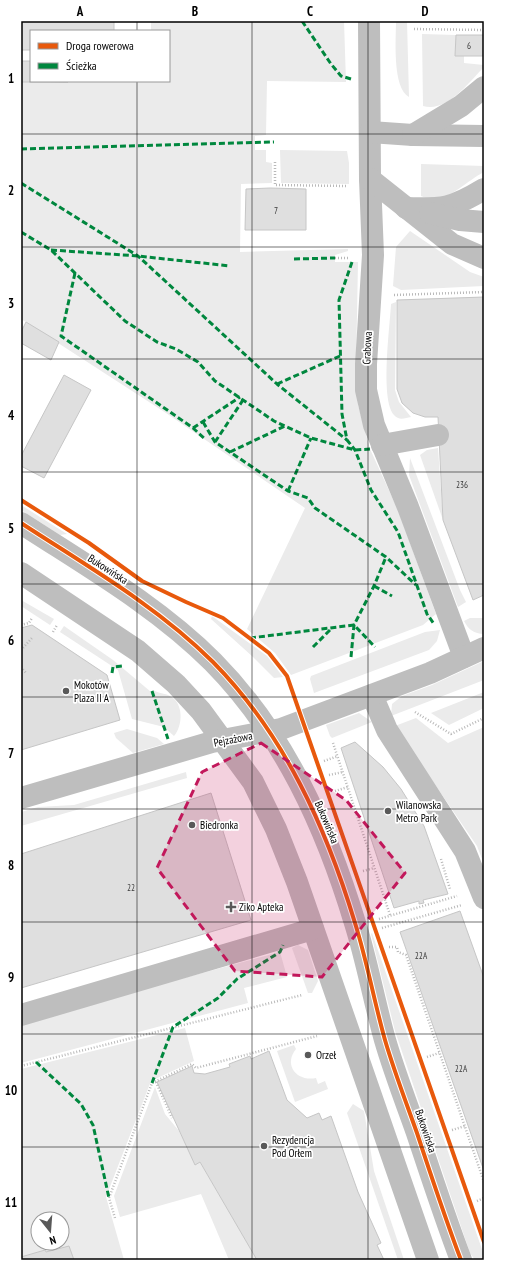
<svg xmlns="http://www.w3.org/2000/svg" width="505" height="1281" font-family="'PT Sans Narrow',sans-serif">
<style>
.green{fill:#ebebeb;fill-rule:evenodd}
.building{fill:#dfdfdf;stroke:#c6c6c6}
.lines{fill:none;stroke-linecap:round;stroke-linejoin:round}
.path{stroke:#b9b9b9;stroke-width:2.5;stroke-dasharray:1 2;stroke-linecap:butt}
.minor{stroke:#bebebe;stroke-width:22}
.quiet{stroke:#00873e;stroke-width:3;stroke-dasharray:6 3;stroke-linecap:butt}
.cycleway-casing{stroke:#fff;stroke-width:6}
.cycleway{stroke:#e8590c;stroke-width:4}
.marked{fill:#c2185b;fill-opacity:0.2;stroke:#c2185b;stroke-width:3;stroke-dasharray:8 5;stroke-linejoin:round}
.grid{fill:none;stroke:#000;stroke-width:1;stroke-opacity:0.55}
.poi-dot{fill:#595959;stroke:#fff;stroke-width:1.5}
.labels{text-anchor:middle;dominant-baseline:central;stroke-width:3.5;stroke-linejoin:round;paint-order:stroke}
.number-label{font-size:9px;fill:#383838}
.street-label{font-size:11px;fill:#000;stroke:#fff}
.poi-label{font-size:11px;fill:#000;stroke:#fff;text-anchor:start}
.neatline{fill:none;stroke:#000;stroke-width:1.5}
.grid-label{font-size:13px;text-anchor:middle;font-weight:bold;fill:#000}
</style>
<rect width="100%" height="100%" fill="#fff"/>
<g class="green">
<polygon points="151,21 344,21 346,82 267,81 266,135 255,136 255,150 266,150 266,162 272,163 272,183 241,184 240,252 348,249 348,251 335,255 335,262 358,262 356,366 358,405 370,449 398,510 436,614 423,625 291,675 275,653 247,629 305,508 166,413 21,319 21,82 169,81 169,31 151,31"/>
<path d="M396 21H407L409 97C392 88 396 38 396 21Z"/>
<path d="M422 34 456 35 455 55 464 56V63L484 65V67C469 82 447 113 423 106Z"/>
<polygon points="280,150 347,151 349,163 349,184 281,183"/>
<path d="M421 164 484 166V172C464 182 445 207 421 196Z"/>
<polygon points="410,231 470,272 484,277 484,286 401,290 393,286 396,247"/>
<path d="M396 302 395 390 399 402 411 417C405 418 399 421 394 415 380 399 390 326 391 304Z"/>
<polygon points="438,448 443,520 420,455 427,450"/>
<polygon points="410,458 460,590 466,602 458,607 409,475"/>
<polygon points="21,505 67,534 60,535 21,510"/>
<polygon points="21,600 54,619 50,625 21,606"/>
<polygon points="212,616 267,656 283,677 274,678 253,657 211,619"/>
<path d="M470 618H484V634C474 634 468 629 464 621Z"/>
<path d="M64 626 113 660 151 692 153 690C159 694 168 693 173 698 184 707 182 727 174 736L164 727 132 719 118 670 60 632Z"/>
<polygon points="440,630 437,641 429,650 314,693 310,679 311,676 425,632"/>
<polygon points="484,661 484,680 391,716 392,704 402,696 432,685"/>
<polygon points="484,692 484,708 449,725 431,713"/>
<polygon points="359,713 372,722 332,738 330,736 326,725"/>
<polygon points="416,718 448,743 484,727 484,864 477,846 395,726"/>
<polygon points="127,729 157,738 164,744 133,753 116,738 114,733"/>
<polygon points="186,772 187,778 21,826 21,812 38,807 74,805"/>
<polygon points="372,933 484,1255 484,1260 475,1260 470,1253 395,1031 371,934"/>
<polygon points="298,945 308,950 318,981 312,993 308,993 292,948"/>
<polygon points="280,952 287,977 244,988 248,1003 21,1063 21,1022"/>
<path d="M185 1028 194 1061 151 1081 106 1197 124 1260H74L69 1246 46 1252 45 1250 21 1257V1069ZM38 1219H62V1243H38Z"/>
<path d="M294 1045 296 1049C283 1065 297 1082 316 1078L318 1084 325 1081 328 1089 295 1102 277 1051Z"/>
<polygon points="155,1087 165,1114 179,1131 195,1164 200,1162 257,1260 229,1260 201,1194 120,1217 114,1196"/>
<polygon points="353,1104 364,1111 374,1171 404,1260 398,1260 347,1113"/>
</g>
<g class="building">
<polygon points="21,21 114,21 114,31 31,31 31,50 21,50"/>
<polygon points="456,35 484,35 483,56 455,56"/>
<polygon points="21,61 31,61 31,81 68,82 21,82"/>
<polygon points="270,188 306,189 306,230 245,230 246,189"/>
<polygon points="484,297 484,595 473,600 443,520 438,417 425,417 413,413 402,403 397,389 397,300"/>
<polygon points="26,322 59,342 51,360 21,343 21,332"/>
<polygon points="64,375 91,390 44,478 21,466 21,456"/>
<polygon points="32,625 107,675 120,720 21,750 21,628"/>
<polygon points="355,742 383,767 401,789 424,826 448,894 423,900 424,903 419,904 419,901 394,908 341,748"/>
<polygon points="211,793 251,920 21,988 21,854"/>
<polygon points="460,911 484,978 484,1171 400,932"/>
<polygon points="269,1051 287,1100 307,1118 319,1113 322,1120 331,1116 358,1192 381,1243 377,1245 384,1260 257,1260 200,1162 195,1165 157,1082 192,1066 194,1073 205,1074 230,1067 229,1064 250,1056 251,1059"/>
<polygon points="69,1246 74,1260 21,1260 21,1257 45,1250 46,1252"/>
</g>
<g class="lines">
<g class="path">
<polyline points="414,29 484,30"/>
<polyline points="275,162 275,185 347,186"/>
<polyline points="335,258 349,258"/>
<polyline points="394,295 484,292"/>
<polyline points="21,625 29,623 32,618"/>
<polyline points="53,632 57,625"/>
<polyline points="21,650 32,638"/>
<polyline points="21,667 26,673"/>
<polyline points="415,712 451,734 484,718"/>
<polyline points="333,743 390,915"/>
<polyline points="324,761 338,756"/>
<polyline points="329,775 343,772"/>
<polyline points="335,791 348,787"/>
<polyline points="441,859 450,889"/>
<polyline points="363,871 374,868"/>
<polyline points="379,919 457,896"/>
<polyline points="382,928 462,905"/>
<polyline points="389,947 397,947 398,952 406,955 484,1182"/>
<polyline points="427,1057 439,1053"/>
<polyline points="21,1066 302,995"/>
<polyline points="156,1082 172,1118"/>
<polyline points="452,1130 465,1126"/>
<polyline points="477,1201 484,1198"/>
<polyline points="115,1218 109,1198 152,1083 192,1064 196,1068 317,1036"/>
</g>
<g class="minor">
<polyline points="369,21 370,179 373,255 366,364 366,390 374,425 408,507 464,657"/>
<polyline points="370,132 413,135 484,136"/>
<polyline points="413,135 461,106 484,87"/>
<polyline points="370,179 452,244 484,258"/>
<path d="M406 208C443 209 451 209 484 189"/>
<polyline points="430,213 460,220 484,222"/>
<polyline points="382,445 438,435"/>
<path d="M21 523C87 566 157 606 213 662 284 734 326 827 355 923 367 961 374 1001 385 1040 394 1071 406 1102 417 1133 431 1175 445 1218 461 1260"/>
<polyline points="21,573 138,651 176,684 201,711 253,782 276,829 297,882 428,1260"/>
<polyline points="372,695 387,730 465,851 484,898"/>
<polyline points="21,798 212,742 281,729 430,673 484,648"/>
<polyline points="21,1015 313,929"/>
</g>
<g class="quiet">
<polyline points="302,21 331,64 341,76 351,79"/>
<polyline points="21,149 274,142"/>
<polyline points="21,183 138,256 277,384 347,440"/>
<polyline points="21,232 51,250 125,321 157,342 176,349 198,362 215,381 274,421 311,438 355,450 370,449"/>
<polyline points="51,250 138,256 230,266"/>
<polyline points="294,259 335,258"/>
<polyline points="352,262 339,300 342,414 347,440 355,450 371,490 398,532 427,614 434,624"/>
<polyline points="75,273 61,336 193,428 205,439"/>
<polyline points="277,384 340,356"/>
<polyline points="203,422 215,442 288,491 308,498 315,508 386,557 416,585"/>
<polyline points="193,428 240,397"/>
<polyline points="215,442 243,400"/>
<polyline points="230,452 285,426"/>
<polyline points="288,491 311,438"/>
<polyline points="374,586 392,596"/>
<polyline points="250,638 354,625 375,647"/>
<polyline points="313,647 332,628"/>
<polyline points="351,657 354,625 374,586 386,557"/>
<polyline points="112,673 113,667 122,666"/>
<polyline points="152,691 168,739"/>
<polyline points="36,1062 81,1104 93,1125 109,1198"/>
<polyline points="152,1083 173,1027 218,998 237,979 280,952 283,945"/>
</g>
<defs>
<g id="cycleway">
<polyline points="21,500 89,543 142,581 186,602 223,618 269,653 287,676 484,1242"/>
<path d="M21 523C87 566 157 606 213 662 284 734 326 827 355 923 367 961 374 1001 385 1040 394 1071 406 1102 417 1133 431 1175 445 1218 461 1260"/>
</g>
</defs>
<use href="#cycleway" class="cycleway-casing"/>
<use href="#cycleway" class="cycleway"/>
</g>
<path class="marked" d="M261 743 346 800 405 873 322 977 235 971 157 868 202 772Z"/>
<path class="grid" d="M137 21V31M252 21V1260M368 21V1260M137 81V1260M21 134H484M21 247H484M21 359H484M21 472H484M21 584H484M21 697H484M21 809H484M21 922H484M21 1034H484M21 1147H484"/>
<g class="poi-dot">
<circle cx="66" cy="691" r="4"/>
<circle cx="388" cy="811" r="4"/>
<circle cx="192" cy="825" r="4"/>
<path d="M229 901h4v4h4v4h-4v4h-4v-4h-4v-4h4z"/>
<circle cx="308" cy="1055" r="4"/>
<circle cx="264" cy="1146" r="4"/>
</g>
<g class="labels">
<g class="number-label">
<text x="469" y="45">6</text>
<text x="276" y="210">7</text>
<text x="462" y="484">236</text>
<text x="131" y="887">22</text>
<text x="421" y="955">22A</text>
<text x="461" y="1068">22A</text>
</g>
<g class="street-label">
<text transform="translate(367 348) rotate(-87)">Grabowa</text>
<text transform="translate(108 569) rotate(33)">Bukowińska</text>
<text transform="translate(233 739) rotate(-11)">Pejzażowa</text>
<text transform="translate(327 822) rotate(67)">Bukowińska</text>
<text transform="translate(426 1131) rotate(71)">Bukowińska</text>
</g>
<g class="poi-label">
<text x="74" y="685">Mokotów<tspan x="74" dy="13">Plaza II A</tspan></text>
<text x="396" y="805">Wilanowska<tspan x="396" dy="13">Metro Park</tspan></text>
<text x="200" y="825">Biedronka</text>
<text x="239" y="907">Ziko Apteka</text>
<text x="316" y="1055">Orzeł</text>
<text x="272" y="1140">Rezydencja<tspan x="272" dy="13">Pod Orłem</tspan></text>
</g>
</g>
<rect width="505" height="1281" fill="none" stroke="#ffffff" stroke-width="44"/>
<rect x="30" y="30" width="140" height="52" fill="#ffffff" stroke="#999999"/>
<rect x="38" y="43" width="20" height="6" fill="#e8590c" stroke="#999999"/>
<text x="66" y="50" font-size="12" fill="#000000">Droga rowerowa</text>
<rect x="38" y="63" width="20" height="6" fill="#00873e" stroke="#999999"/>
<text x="66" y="70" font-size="12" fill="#000000">Ścieżka</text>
<g transform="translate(50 1231) rotate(163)"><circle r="19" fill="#ffffff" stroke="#999999"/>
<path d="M0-3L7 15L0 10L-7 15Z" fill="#595959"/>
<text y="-6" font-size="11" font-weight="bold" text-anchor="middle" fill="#000000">N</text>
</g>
<rect x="22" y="22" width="461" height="1237" class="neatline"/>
<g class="grid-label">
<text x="80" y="16">A</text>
<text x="195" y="16">B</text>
<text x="310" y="16">C</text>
<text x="425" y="16">D</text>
<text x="11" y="83">1</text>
<text x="11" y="195">2</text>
<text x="11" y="308">3</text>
<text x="11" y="420">4</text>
<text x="11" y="533">5</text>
<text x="11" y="645">6</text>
<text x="11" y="758">7</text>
<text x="11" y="870">8</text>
<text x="11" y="982">9</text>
<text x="11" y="1095">10</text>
<text x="11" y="1207">11</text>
</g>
</svg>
